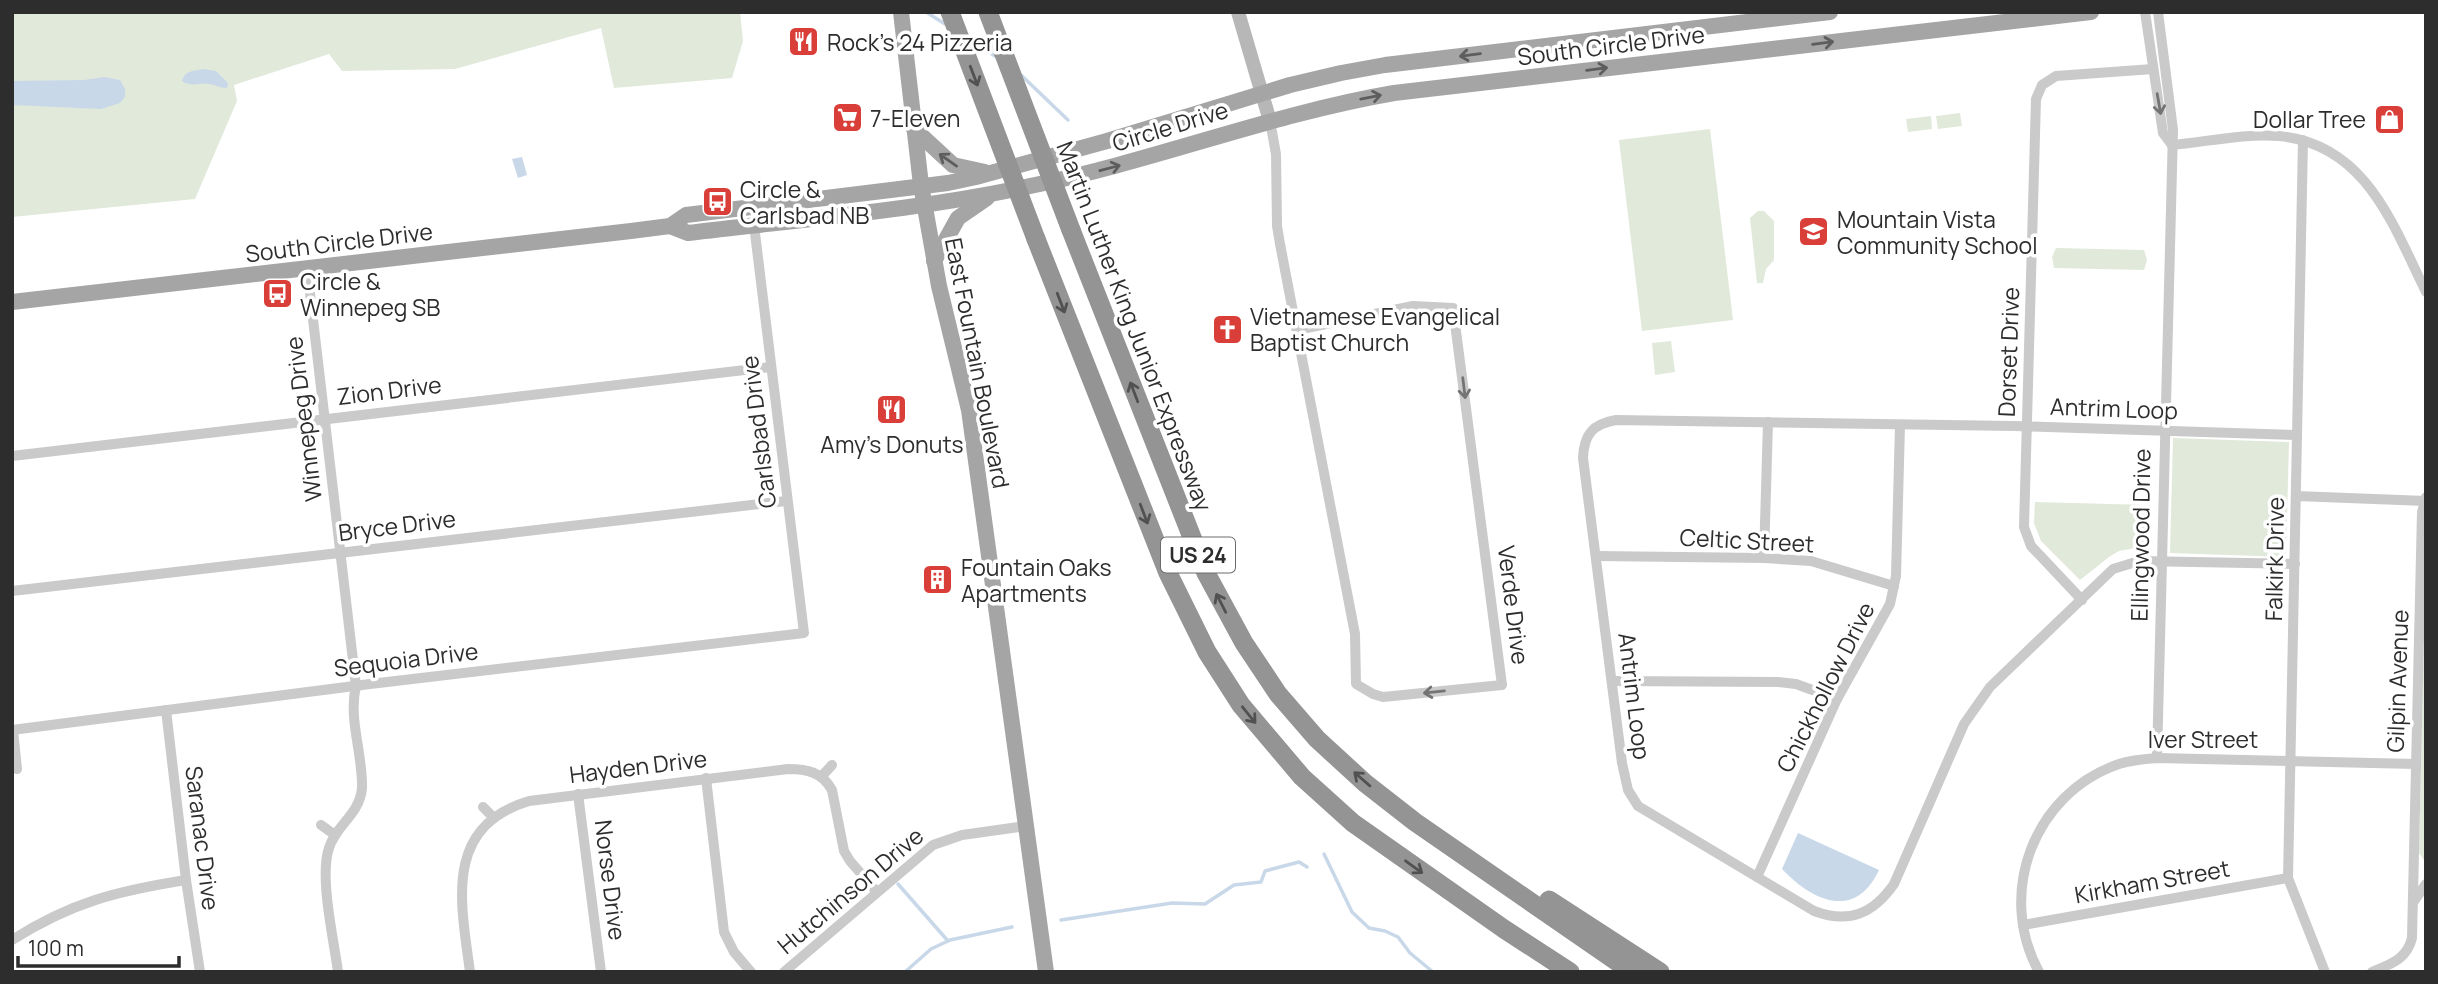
<svg xmlns="http://www.w3.org/2000/svg" width="2438" height="984" font-family="Manrope,sans-serif">
<style>
.green{fill:#e1e9db}
.water{fill:#c8d8e8}
.lines{fill:none;stroke-linecap:round;stroke-linejoin:round}
.stream{stroke:#c8d8e8;stroke-width:3.5}
.street{stroke:#cacaca;stroke-width:10}
.secondary{stroke:#b7b7b7;stroke-width:14}
.primary{stroke:#a5a5a5;stroke-width:16}
.highway{stroke:#949494;stroke-width:19}
.highway-bridge{stroke:#949494;stroke-width:19}
.oneway{stroke:#5d5d5d}
.oneway2{stroke:#515151}
.oneway3{stroke:#747474}
.labels{text-anchor:middle;dominant-baseline:central;stroke-width:7;stroke-linejoin:round;paint-order:stroke}
.shield{fill:#fff;stroke:#6c6c6c;stroke-width:2}
.shield-label{font-size:21px;font-weight:bold;fill:#2d2d2d}
.poi-label{font-size:23px;fill:#2d2d2d;stroke:#fff;text-anchor:start}
.street-label{font-size:23px;fill:#2d2d2d;stroke:#fff}
</style>
<rect width="100%" height="100%" fill="#fff"/>
<g class="green">
<polygon points="12,12 740,12 743,41 732,78 614,88 601,28 455,69 342,71 329,54 234,85 237,101 195,199 12,217"/>
<polygon points="1960,113 1962,126 1938,129 1936,116"/>
<polygon points="1931,116 1932,129 1908,132 1906,119"/>
<polygon points="1710,129 1733,320 1642,331 1619,140"/>
<polygon points="1758,211 1764,211 1774,221 1774,260 1766,269 1763,283 1757,283 1750,218"/>
<polygon points="2056,248 2144,250 2147,260 2144,270 2054,268 2052,257"/>
<polygon points="1671,341 1675,372 1655,375 1652,343"/>
<polygon points="2173,438 2289,442 2286,557 2170,553"/>
<polygon points="2035,502 2148,505 2147,546 2119,551 2109,557 2080,580 2041,541 2034,523"/>
<polygon points="2426,547 2426,863 2419,853"/>
</g>
<g class="water">
<path d="M203 69 216 71 228 83 227 88C219 88 214 84 208 84 197 83 191 87 182 81 185 70 194 71 203 69Z"/>
<polygon points="104,77 120,80 125,89 125,97 120,103 101,109 12,105 12,81 84,80"/>
<polygon points="522,157 527,175 518,178 512,159"/>
<path d="M1798 833 1879 870C1855 921 1812 901 1782 869Z"/>
</g>
<g class="lines">
<g class="stream">
<polyline points="926,12 945,24"/>
<polyline points="967,37 995,56"/>
<polyline points="1021,75 1068,120"/>
<polyline points="1324,854 1352,912 1369,928 1385,931 1398,937 1410,953 1433,972"/>
<polyline points="898,884 948,941"/>
<polyline points="1061,920 1172,903 1205,904 1234,885 1261,882 1265,871 1299,862 1307,867"/>
<polyline points="905,972 931,949 950,940 1012,927"/>
</g>
<g class="street">
<polyline points="2145,12 2163,133 2172,145"/>
<polyline points="1270,121 1276,154 1277,226 1280,244 1355,634 1356,684 1373,694 1383,697 1502,685 1453,308 1413,306 1297,330"/>
<polyline points="2303,140 2288,878 2325,972"/>
<path d="M2172 145C2206 142 2244 133 2279 136 2366 144 2393 225 2426 292"/>
<path d="M307 268 356 686C348 719 363 754 362 788 360 814 336 825 329 848 319 877 334 940 338 972"/>
<polyline points="12,456 771,367"/>
<polyline points="2296,496 2426,501"/>
<polyline points="1596,556 1764,558 1811,561 1894,586"/>
<polyline points="1764,558 1768,422"/>
<path d="M2295 564 2139 561 2113 569 1990 687 1964 724 1894 884C1873 914 1849 924 1814 911L1638 806 1628 790 1622 763 1583 458C1584 434 1593 424 1616 420L2014 426 2297 435"/>
<polyline points="12,591 786,501"/>
<polyline points="2082,600 2031,546 2024,527 2036,99 2042,85 2056,76 2153,69"/>
<polyline points="1612,681 1778,682 1796,684 1837,699"/>
<polyline points="166,710 186,880 200,972"/>
<polyline points="12,730 370,684 804,633 754,225"/>
<polyline points="13,730 17,769"/>
<polyline points="2157,758 2173,130 2158,12"/>
<polyline points="821,777 832,765"/>
<polyline points="706,778 724,932 734,952 751,972"/>
<polyline points="578,794 601,972"/>
<polyline points="483,807 494,818"/>
<polyline points="321,825 335,835"/>
<polyline points="1757,877 1837,699 1890,604 1896,576 1900,425"/>
<polyline points="2414,901 2426,884"/>
<polyline points="2023,925 2288,878"/>
<path d="M12 940C72 902 117 891 186 880"/>
<path d="M470 972C461 903 443 827 529 801L788 769C807 769 822 772 832 790L844 851 850 861 877 892"/>
<polyline points="784,972 933,845 962,835 1026,826"/>
<path d="M2039 972C1996 893 2034 793 2119 764 2131 760 2144 759 2157 758L2416 764"/>
<path d="M2372 972C2391 964 2407 959 2412 938L2422 512 2426 497"/>
</g>
<polyline class="secondary" points="1238,12 1270,121"/>
<g class="primary">
<polyline points="901,12 921,185 939,286 969,410 1046,972"/>
<polyline points="914,129 953,165 985,172"/>
<path d="M670 226 688 233C804 219 921 210 1035 185 1156 160 1272 114 1394 93L2091 12"/>
<polyline points="934,261 958,218 987,198"/>
<polyline points="12,302 631,231 670,226 686,215 948,183 976,177 1107,141 1290,85 1341,73 1385,65 1830,12"/>
</g>
<g class="highway">
<polyline points="1071,230 1206,573 1244,643 1278,694 1317,739 1365,783 1415,822 1632,972"/>
<polyline points="1036,239 1168,573 1207,652 1241,705 1302,777 1353,823 1504,929 1570,972"/>
<polyline points="1549,900 1660,972"/>
</g>
<g class="highway-bridge">
<polyline points="950,12 1036,239"/>
<polyline points="988,12 1071,230"/>
</g>
</g>
<defs><path id="oneway-shaft" d="M-6 0H5M1.5-3L5.5 0L1.5 3" fill="none" stroke-width="1.6" stroke-linecap="round" stroke-linejoin="round" transform="scale(1.75)"/></defs>
<g class="oneway">
<use href="#oneway-shaft" transform="translate(1823 43) rotate(-7)"/>
<use href="#oneway-shaft" transform="translate(1470 55) rotate(173)"/>
<use href="#oneway-shaft" transform="translate(1597 69) rotate(-7)"/>
<use href="#oneway-shaft" transform="translate(1371 97) rotate(-11)"/>
<use href="#oneway-shaft" transform="translate(948 160) rotate(-145)"/>
<use href="#oneway-shaft" transform="translate(1110 168) rotate(-15)"/>
</g>
<g class="oneway2">
<use href="#oneway-shaft" transform="translate(974 76) rotate(69)"/>
<use href="#oneway-shaft" transform="translate(1061 303) rotate(69)"/>
<use href="#oneway-shaft" transform="translate(1134 392) rotate(-111)"/>
<use href="#oneway-shaft" transform="translate(1144 514) rotate(69)"/>
<use href="#oneway-shaft" transform="translate(1221 603) rotate(-117)"/>
<use href="#oneway-shaft" transform="translate(1249 715) rotate(51)"/>
<use href="#oneway-shaft" transform="translate(1362 779) rotate(-139)"/>
<use href="#oneway-shaft" transform="translate(1414 867) rotate(36)"/>
</g>
<g class="oneway3">
<use href="#oneway-shaft" transform="translate(2159 104) rotate(80)"/>
<use href="#oneway-shaft" transform="translate(1464 388) rotate(83)"/>
<use href="#oneway-shaft" transform="translate(1434 692) rotate(174)"/>
</g>
<defs>
<symbol id="restaurant-square" viewBox="-11 -11 22 22"><rect x="-9" y="-9" width="18" height="18" rx="4" fill="#d93e39" stroke="#fff"/><path d="M-5-6h1v4h1v-4h1v4h1v-4h1v5L-1.5 .5V6h-2V.5L-5-1ZM5-6V6H3V1.5H1.5Q1.5-4 5-6Z" fill="#fff"/></symbol>
<symbol id="supermarket-square" viewBox="-11 -11 22 22"><rect x="-9" y="-9" width="18" height="18" rx="4" fill="#d93e39" stroke="#fff"/><path d="M-6-5.5h2.5l.6 2H6L4.5 2H-2.5L-4.4-4H-6ZM-1.5 3.2a1.3 1.3 0 1 0 .1 0ZM3 3.2a1.3 1.3 0 1 0 .1 0Z" fill="#fff"/></symbol>
<symbol id="shop-square" viewBox="-11 -11 22 22"><rect x="-9" y="-9" width="18" height="18" rx="4" fill="#d93e39" stroke="#fff"/><path d="M-5-2.5h2.3a2.7 3.5 0 0 1 5.4 0H5L5.5 6h-11ZM-1.5-2.5h3a1.5 2.3 0 0 0-3 0Z" fill="#fff"/></symbol>
<symbol id="bus-square" viewBox="-11 -11 22 22"><rect x="-9" y="-9" width="18" height="18" rx="4" fill="#d93e39" stroke="#fff"/><path d="M-5-6H5V4H4V6H2V4H-2V6H-4V4H-5ZM-3.5-4V0h7V-4ZM-3.5 1.2v1.5H-2V1.2ZM2 1.2v1.5H3.5V1.2Z" fill="#fff"/></symbol>
<symbol id="school-square" viewBox="-11 -11 22 22"><rect x="-9" y="-9" width="18" height="18" rx="4" fill="#d93e39" stroke="#fff"/><path d="M0-5L7-2L0 1L-7-2ZM-4 1L0 2.5L4 1V4Q0 6-4 4Z" fill="#fff"/></symbol>
<symbol id="church-square" viewBox="-11 -11 22 22"><rect x="-9" y="-9" width="18" height="18" rx="4" fill="#d93e39" stroke="#fff"/><path d="M-1.2-6h2.4v3.5h3.3v2.4h-3.3V6h-2.4V-.1h-3.3v-2.4h3.3Z" fill="#fff"/></symbol>
<symbol id="building-square" viewBox="-11 -11 22 22"><rect x="-9" y="-9" width="18" height="18" rx="4" fill="#d93e39" stroke="#fff"/><path d="M-4-6H4V6H1V3H-1V6H-4ZM-2.5-4.3h1.7v1.8h-1.7ZM.8-4.3h1.7v1.8H.8ZM-2.5-1h1.7V.8h-1.7ZM.8-1h1.7V.8H.8Z" fill="#fff"/></symbol>
</defs>
<g fill-rule="evenodd">
<use href="#restaurant-square" x="786" y="24" width="35" height="35"/>
<use href="#supermarket-square" x="830" y="100" width="35" height="35"/>
<use href="#shop-square" x="2372" y="102" width="35" height="35"/>
<use href="#bus-square" x="700" y="184" width="35" height="35"/>
<use href="#school-square" x="1796" y="214" width="35" height="35"/>
<use href="#bus-square" x="260" y="276" width="35" height="35"/>
<use href="#church-square" x="1210" y="312" width="35" height="35"/>
<use href="#restaurant-square" x="874" y="392" width="35" height="35"/>
<use href="#building-square" x="920" y="562" width="35" height="35"/>
</g>
<g class="labels">
<rect class="shield" x="1161" y="537.5" width="74" height="35" rx="5"/>
<g class="shield-label">
<text x="1198" y="555">US 24</text>
</g>
<g class="poi-label">
<text x="827" y="42">Rock's 24 Pizzeria</text>
<text x="870" y="118">7-Eleven</text>
<text x="2366" y="119" text-anchor="end">Dollar Tree</text>
<text x="740" y="189">Circle &amp;<tspan x="740" dy="26">Carlsbad NB</tspan></text>
<text x="1837" y="219">Mountain Vista<tspan x="1837" dy="26">Community School</tspan></text>
<text x="300" y="281">Circle &amp;<tspan x="300" dy="26">Winnepeg SB</tspan></text>
<text x="1250" y="316">Vietnamese Evangelical<tspan x="1250" dy="26">Baptist Church</tspan></text>
<text x="892" y="444" text-anchor="middle">Amy's Donuts</text>
<text x="961" y="567">Fountain Oaks<tspan x="961" dy="26">Apartments</tspan></text>
</g>
<g class="street-label">
<text transform="translate(1611 45) rotate(-7)">South Circle Drive</text>
<text transform="translate(1170 126) rotate(-17)">Circle Drive</text>
<text transform="translate(339 242) rotate(-7)">South Circle Drive</text>
<text transform="translate(1135 326) rotate(69)">Martin Luther King Junior Expressway</text>
<text transform="translate(2008 352) rotate(-88)">Dorset Drive</text>
<text transform="translate(978 363) rotate(79)">East Fountain Boulevard</text>
<text transform="translate(389 390) rotate(-7)">Zion Drive</text>
<text transform="translate(2114 408) rotate(2)">Antrim Loop</text>
<text transform="translate(303 419) rotate(-97)">Winnepeg Drive</text>
<text transform="translate(758 432) rotate(-97)">Carlsbad Drive</text>
<text transform="translate(397 525) rotate(-7)">Bryce Drive</text>
<text transform="translate(2140 535) rotate(-89)">Ellingwood Drive</text>
<text transform="translate(1747 540) rotate(3)">Celtic Street</text>
<text transform="translate(2274 559) rotate(-89)">Falkirk Drive</text>
<text transform="translate(1514 605) rotate(83)">Verde Drive</text>
<text transform="translate(406 659) rotate(-7)">Sequoia Drive</text>
<text transform="translate(2397 681) rotate(-88)">Gilpin Avenue</text>
<text transform="translate(1825 687) rotate(-63)">Chickhollow Drive</text>
<text transform="translate(1635 696) rotate(83)">Antrim Loop</text>
<text x="2203" y="739">Iver Street</text>
<text transform="translate(638 766) rotate(-7)">Hayden Drive</text>
<text transform="translate(203 838) rotate(83)">Saranac Drive</text>
<text transform="translate(611 880) rotate(83)">Norse Drive</text>
<text transform="translate(2152 881) rotate(-10)">Kirkham Street</text>
<text transform="translate(850 890) rotate(-40)">Hutchinson Drive</text>
</g>
</g>
<rect width="2438" height="984" fill="none" stroke="#2d2d2d" stroke-width="28"/>
<path d="M18 956v10h161v-10" fill="none" stroke="#2d2d2d" stroke-width="3.5"/>
<text x="28" y="956" font-size="21" fill="#2d2d2d" stroke="#ffffff" stroke-width="5" paint-order="stroke">100 m</text>
</svg>
